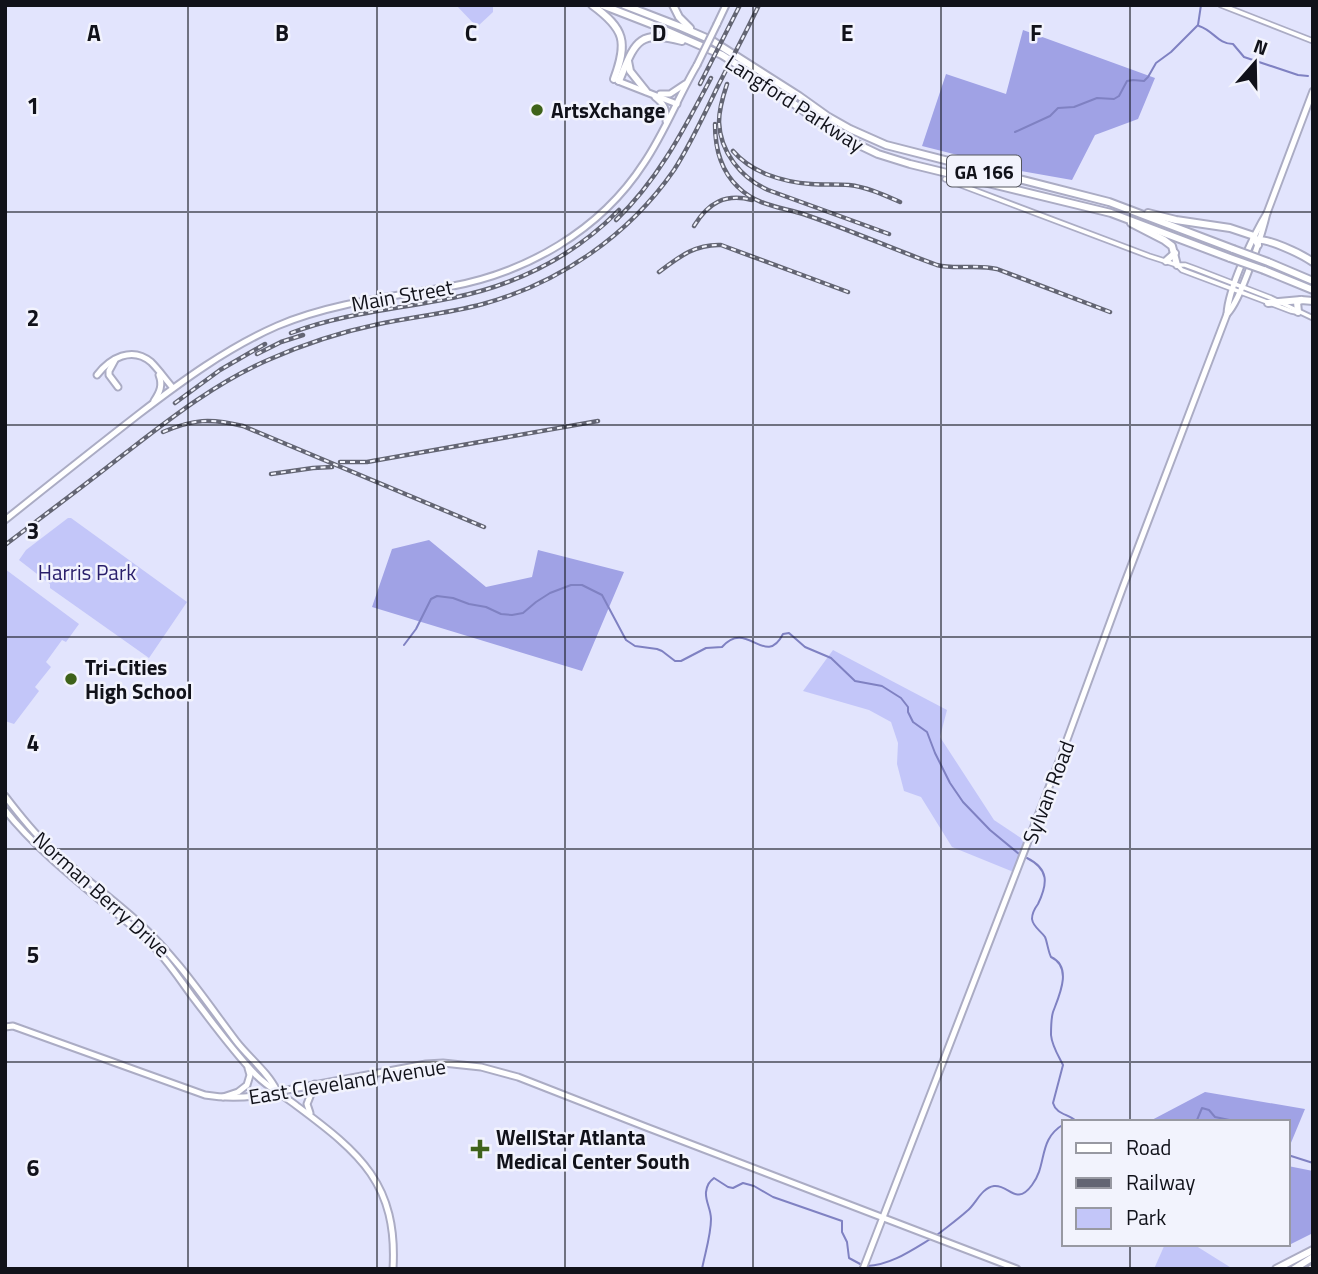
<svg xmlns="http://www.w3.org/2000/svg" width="1318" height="1274" font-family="'Titillium Web',sans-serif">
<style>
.green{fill:#c3c6f9}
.forest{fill:#a0a2e5}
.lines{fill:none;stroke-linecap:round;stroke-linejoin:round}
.stream{stroke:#7f81c2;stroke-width:2}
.minor-casing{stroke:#abacc4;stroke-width:7}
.major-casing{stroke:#abacc4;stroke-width:9}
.highway-casing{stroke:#abacc4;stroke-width:10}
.minor{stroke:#fff;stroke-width:3.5}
.major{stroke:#fff;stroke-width:5}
.highway{stroke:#fff;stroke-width:6}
.rail-casing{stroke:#636573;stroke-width:4.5}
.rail{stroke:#f2f3fd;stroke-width:2;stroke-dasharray:5;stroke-linecap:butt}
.major-bridge-casing{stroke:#abacc4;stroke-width:9;stroke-linecap:butt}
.highway-bridge-casing{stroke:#abacc4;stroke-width:10;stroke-linecap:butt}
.major-bridge{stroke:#fff;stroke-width:5}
.highway-bridge{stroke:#fff;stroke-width:6}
.grid{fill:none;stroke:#11121a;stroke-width:2;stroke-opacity:0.55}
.poi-dot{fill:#3e621a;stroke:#f2f3fd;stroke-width:2.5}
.labels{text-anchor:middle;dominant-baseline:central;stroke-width:5;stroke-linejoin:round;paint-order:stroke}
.shield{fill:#f2f3fd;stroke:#54565e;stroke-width:2}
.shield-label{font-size:19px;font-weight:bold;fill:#11121a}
.street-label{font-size:21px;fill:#11121a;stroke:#f2f3fd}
.poi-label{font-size:21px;font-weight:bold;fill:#11121a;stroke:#f2f3fd;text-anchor:start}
.park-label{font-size:21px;fill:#291e6b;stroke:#f2f3fd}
.grid-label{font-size:23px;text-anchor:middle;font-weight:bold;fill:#11121a;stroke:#f2f3fd;stroke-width:5;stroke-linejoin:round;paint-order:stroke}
</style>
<rect width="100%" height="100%" fill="#e2e4fd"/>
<g class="green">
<polygon points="456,5 493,5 493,12 477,27"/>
<polygon points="68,518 71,518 187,602 149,658 50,588 50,584 19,560 26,550"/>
<polygon points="5,569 79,624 66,642 62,640 46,662 51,667 35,687 39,691 14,724 5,721"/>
<polygon points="833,650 947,710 940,737 994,820 1027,842 1016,873 952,847 921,797 904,791 897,764 898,743 891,722 869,710 803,691"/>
<polygon points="1165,1244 1193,1244 1233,1269 1154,1269"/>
</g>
<g class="forest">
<polygon points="1023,30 1155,78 1138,119 1095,135 1072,180 1021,171 922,146 946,74 1006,94"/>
<polygon points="429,540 486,587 532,577 538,550 624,572 582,671 372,607 392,549"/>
<polygon points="1205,1092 1305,1109 1288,1150 1288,1122 1148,1122"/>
<polygon points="1288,1166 1313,1171 1313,1233 1291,1244 1288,1243"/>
</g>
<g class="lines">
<g class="stream">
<path d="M1199 26C1214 31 1218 44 1233 44L1244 57 1298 75 1308 76"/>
<polyline points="1015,132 1050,116 1058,108 1074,107 1097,98 1114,99 1119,96 1127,81 1133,80 1144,81 1148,77 1156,63 1171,52 1198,25 1201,5"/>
<path d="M404 645 416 629 431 599 437 596 453 598 469 604 486 607 501 614 512 615 523 613 536 602 550 593 571 585H582L602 595 626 640 635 646 657 649 662 651 675 661H681L706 648 722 647C747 618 765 669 783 634L789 633 805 647 831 658 855 681 882 686 901 698 908 707V712L913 722 927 732 935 753 950 783 963 802 990 830 1019 854"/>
<path d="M1027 858C1049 869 1048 883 1038 904 1035 908 1032 914 1032 919 1033 927 1041 931 1045 937 1047 941 1048 951 1051 957 1073 967 1059 996 1053 1012 1051 1019 1051 1027 1051 1035 1052 1046 1058 1055 1063 1065L1053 1103C1056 1114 1068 1114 1076 1121"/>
<polyline points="1194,1122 1197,1120 1202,1108 1209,1110 1215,1117 1239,1122"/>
<polyline points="1288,1155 1313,1163"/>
<path d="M937 1235C947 1227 957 1220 967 1211 976 1204 981 1188 994 1186 1009 1184 1016 1207 1032 1185 1048 1164 1037 1140 1064 1124"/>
<path d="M867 1266C891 1265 912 1250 932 1238"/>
<path d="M702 1269C705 1253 711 1235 711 1219 711 1209 705 1201 706 1192 707 1185 709 1182 714 1178L728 1187 733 1188 743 1183 754 1186 773 1197 842 1221V1232L847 1242 849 1258 862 1265"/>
</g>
<defs>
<g id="minor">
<polyline points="1221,5 1313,41"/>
<polyline points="945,179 1149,256 1177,265 1185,265 1196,269 1271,298 1313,318"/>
<polyline points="1177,265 1182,270 1291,311 1296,312"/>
</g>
<g id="major">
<polyline points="717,24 726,5"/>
<polyline points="618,81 677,104"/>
<polyline points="660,94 670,94 685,84"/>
<path d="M655 97C664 104 667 109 666 121"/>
<path d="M1227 314C1241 300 1262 234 1267 213L1313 91"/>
<polyline points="115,360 109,371 109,375 118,387"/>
<path d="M97 375C110 358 132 346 151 362 159 370 166 380 173 388"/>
<path d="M154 401C160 392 163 385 159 375"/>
<path d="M5 520C50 484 94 449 139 414 182 381 227 348 277 326 331 303 390 297 448 287 526 273 600 231 644 163 665 132 678 97 697 65"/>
<path d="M5 796C18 813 31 830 47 845 76 872 108 895 137 921 176 956 205 1000 236 1041 249 1058 268 1072 277 1091"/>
<path d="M5 810C32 844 67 873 101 901 117 914 135 927 149 942 166 958 178 977 192 996 212 1022 232 1050 255 1074 267 1087 283 1095 297 1106 360 1153 398 1184 393 1269"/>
<path d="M5 1027 13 1026 205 1095C223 1098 238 1098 255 1096L426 1064 443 1063 481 1067 518 1077 646 1127 1017 1269"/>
<polyline points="223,1097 238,1092 247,1085 250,1075 248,1068"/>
<polyline points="310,1113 307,1104 315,1084"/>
<path d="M863 1269 1061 756 1123 587 1227 314C1228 289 1254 234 1267 213"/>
</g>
<g id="highway">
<path d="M592 5C625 29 628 42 614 79"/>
<polyline points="602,5 651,24 722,55 760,79 834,133 878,154 910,164 1111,213 1230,258"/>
<polyline points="624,5 681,27 711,40 799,96 827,116 850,129 886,145 1109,202 1233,249"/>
<polyline points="673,5 679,17 690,28"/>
<polyline points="628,61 630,71 646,91"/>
<path d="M619 81C635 43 637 29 682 41"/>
<polyline points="1148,213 1176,220 1230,228 1254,236 1258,245"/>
<polyline points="1131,223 1164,240 1172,246 1177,265"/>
<path d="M1253 240C1267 237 1301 254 1313 262"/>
<polyline points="1166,261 1175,253"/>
<polyline points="1268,262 1313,281"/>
<polyline points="1264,270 1313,290"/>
<polyline points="1268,303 1301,300 1313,301"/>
<polyline points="1298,312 1297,302 1301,300"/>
<polyline points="1276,1269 1313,1250"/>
<polyline points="1294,1269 1313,1257"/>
<polyline points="1311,1269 1313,1268"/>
</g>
</defs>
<use href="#minor" class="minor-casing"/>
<use href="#major" class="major-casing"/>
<use href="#highway" class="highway-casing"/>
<use href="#minor" class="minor"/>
<use href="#major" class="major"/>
<use href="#highway" class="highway"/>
<defs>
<g id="rail">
<polyline points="700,84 740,5"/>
<path d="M727 84C723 96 719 109 719 122 720 152 741 178 768 190L889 234"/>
<path d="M715 124C715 148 720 170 738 187 757 206 782 207 806 215 850 230 893 249 937 265 956 270 977 264 997 269L1110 312"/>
<path d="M733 151C752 173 783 182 811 184 824 185 836 184 849 185 867 187 884 195 900 202"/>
<path d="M616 220C658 180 684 129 711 78"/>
<path d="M694 226C708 203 725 193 752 200"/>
<path d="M659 272C679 257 695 244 721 245L848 292"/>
<path d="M291 333C343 313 398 309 452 298 516 285 574 256 619 210"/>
<polyline points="257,354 281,342 303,335"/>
<polyline points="175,403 220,370 265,344"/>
<path d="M163 432C194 419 210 418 243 426L484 527"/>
<polyline points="340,462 367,462 598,421"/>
<polyline points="271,474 313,468 332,467"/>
<path d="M5 545C43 516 81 488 119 458 166 422 213 384 268 360 304 344 341 332 379 324 413 317 449 313 483 304 560 283 629 235 674 170 690 145 703 117 716 90 730 62 745 34 759 5"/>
</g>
</defs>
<use href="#rail" class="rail-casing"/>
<use href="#rail" class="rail"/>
<defs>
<polyline id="major-bridge" points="697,65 717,24"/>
<g id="highway-bridge">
<polyline points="1233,249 1268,262"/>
<polyline points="1230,258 1264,270"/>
</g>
</defs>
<use href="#major-bridge" class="major-bridge-casing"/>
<use href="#highway-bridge" class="highway-bridge-casing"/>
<use href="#major-bridge" class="major-bridge"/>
<use href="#highway-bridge" class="highway-bridge"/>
</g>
<path class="grid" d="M188 5V1269M377 5V1269M565 5V1269M753 5V1269M941 5V1269M1130 5V1122M5 212H1313M5 425H1313M5 637H1313M5 849H1313M5 1062H1313M1130 1244V1269"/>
<g class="poi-dot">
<circle cx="537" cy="110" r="7"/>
<circle cx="71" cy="679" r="7"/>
<path d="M476.5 1138.5h7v7h7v7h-7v7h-7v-7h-7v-7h7z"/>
</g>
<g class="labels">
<rect class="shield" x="947" y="155.5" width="74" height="31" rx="5"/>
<g class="shield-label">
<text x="984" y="171">GA 166</text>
</g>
<g class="street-label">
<text transform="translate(795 103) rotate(33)">Langford Parkway</text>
<text transform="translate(402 295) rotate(-10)">Main Street</text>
<text transform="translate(1048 792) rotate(-69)">Sylvan Road</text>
<text transform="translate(102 894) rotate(42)">Norman Berry Drive</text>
<text transform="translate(347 1081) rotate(-9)">East Cleveland Avenue</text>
</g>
<g class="poi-label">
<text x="551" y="110">ArtsXchange</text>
<text x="85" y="667">Tri-Cities<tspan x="85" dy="24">High School</tspan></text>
<text x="496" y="1137">WellStar Atlanta<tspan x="496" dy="24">Medical Center South</tspan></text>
</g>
<g class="park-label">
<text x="87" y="572">Harris Park</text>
</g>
</g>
<g class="grid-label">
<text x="94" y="41">A</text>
<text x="282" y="41">B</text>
<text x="471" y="41">C</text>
<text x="659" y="41">D</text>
<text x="847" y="41">E</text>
<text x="1036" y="41">F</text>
<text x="33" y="114">1</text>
<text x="33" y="326">2</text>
<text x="33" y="539">3</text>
<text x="33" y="751">4</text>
<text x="33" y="963">5</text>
<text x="33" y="1176">6</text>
</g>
<rect width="1318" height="1274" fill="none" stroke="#11121a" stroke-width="14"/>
<rect x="1062" y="1120" width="228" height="126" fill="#f2f3fd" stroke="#9899a2" stroke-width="2"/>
<rect x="1076" y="1143" width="35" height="10" fill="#ffffff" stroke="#9899a2" stroke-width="2"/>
<text x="1126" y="1155" font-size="21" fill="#11121a">Road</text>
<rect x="1076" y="1178" width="35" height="10" fill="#636573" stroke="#9899a2" stroke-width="2"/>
<text x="1126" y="1190" font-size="21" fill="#11121a">Railway</text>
<rect x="1076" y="1208" width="35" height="21" fill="#c3c6f9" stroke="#9899a2" stroke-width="2"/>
<text x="1126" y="1225" font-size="21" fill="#11121a">Park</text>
<g transform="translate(1255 63) rotate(20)" stroke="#f2f3fd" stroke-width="5" paint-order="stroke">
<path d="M0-5L12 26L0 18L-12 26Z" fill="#11121a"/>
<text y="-10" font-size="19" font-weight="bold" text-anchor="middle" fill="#11121a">N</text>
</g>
</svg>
